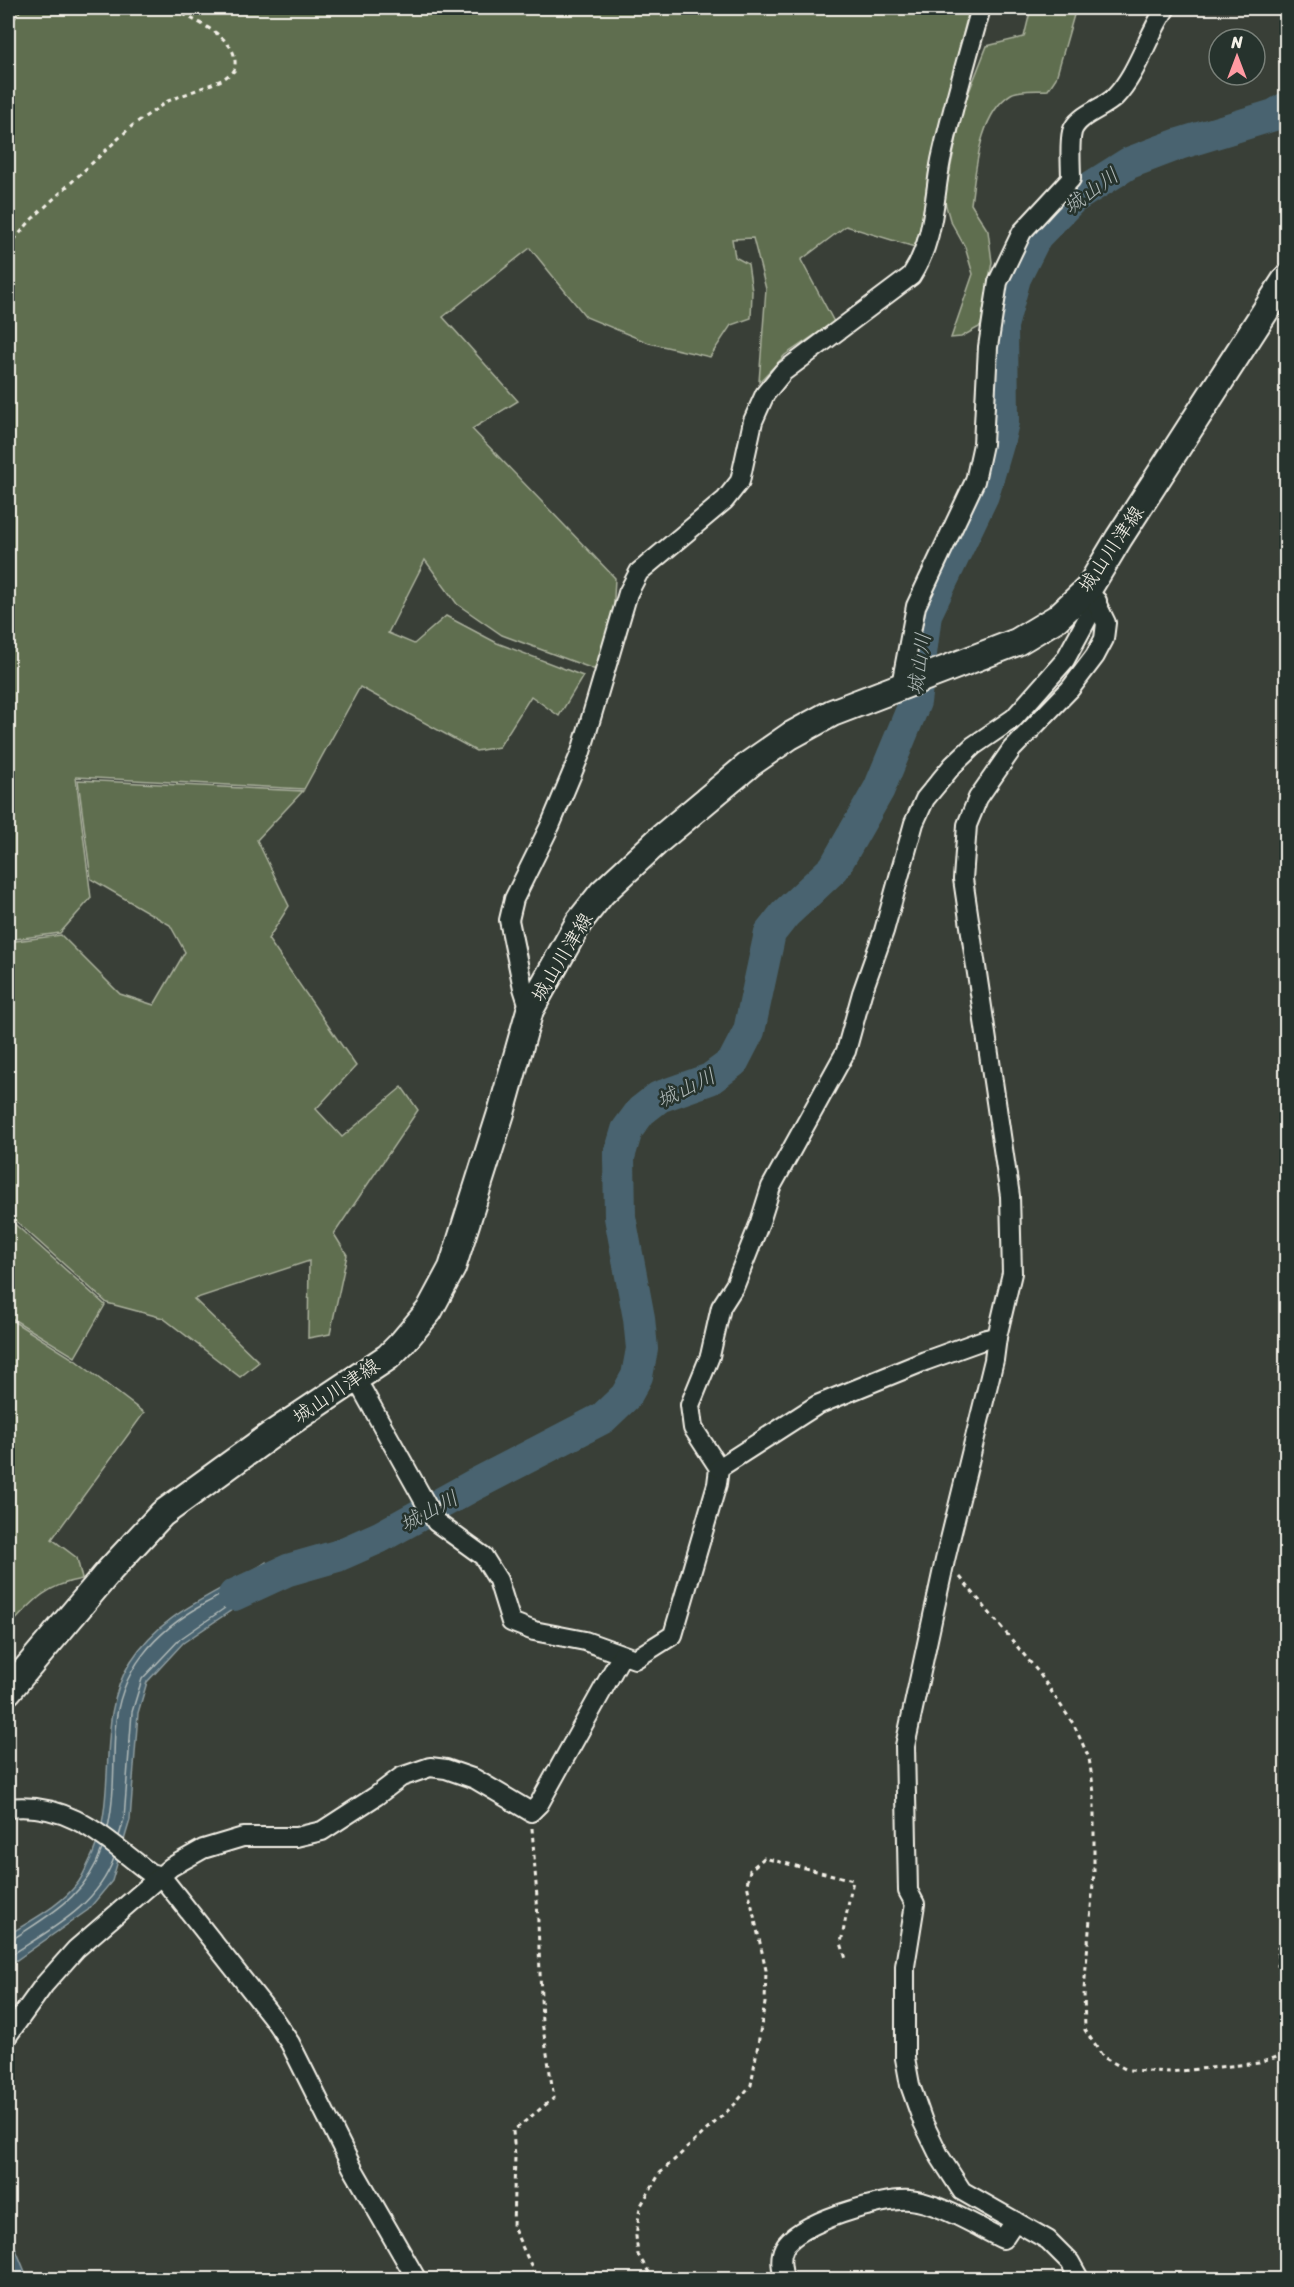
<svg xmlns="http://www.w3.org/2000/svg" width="1294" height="2287" font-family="Sriracha,'Klee One',sans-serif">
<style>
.green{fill:#5f6e50;stroke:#aab09c;stroke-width:1.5}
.water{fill:#4a646f;stroke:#8e9c9f;stroke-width:1.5}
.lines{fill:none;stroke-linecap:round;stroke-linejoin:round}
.shore{stroke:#b0b9b8;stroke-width:1.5}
.river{stroke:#4a646f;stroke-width:32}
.minor-casing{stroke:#f4f1e8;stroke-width:22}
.secondary-casing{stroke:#f4f1e8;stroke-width:30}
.path{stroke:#f4f1e8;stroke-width:3;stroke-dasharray:4.5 4.5;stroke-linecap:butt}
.minor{stroke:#26332d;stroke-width:18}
.secondary{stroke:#26332d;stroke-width:26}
.labels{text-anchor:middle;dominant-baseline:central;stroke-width:5;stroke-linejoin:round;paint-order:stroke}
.street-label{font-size:20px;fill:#f4f1e8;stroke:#26332d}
.water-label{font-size:21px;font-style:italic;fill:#b0b9b8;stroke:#26332d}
</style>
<rect width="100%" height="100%" fill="#393f37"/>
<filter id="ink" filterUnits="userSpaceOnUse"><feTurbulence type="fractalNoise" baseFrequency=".0167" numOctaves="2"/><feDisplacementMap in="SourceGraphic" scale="12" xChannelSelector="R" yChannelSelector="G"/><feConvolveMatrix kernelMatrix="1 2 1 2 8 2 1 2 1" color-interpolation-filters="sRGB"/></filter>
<g filter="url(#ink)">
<g class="green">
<polygon points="8,8 961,8 968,14 929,170 918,248 846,226 801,260 834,322 785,355 759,382 766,289 753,238 732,239 735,257 748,264 752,291 751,318 731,325 710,357 649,343 586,317 530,248 443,317 518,401 472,429 615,578 613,618 596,670 502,635 457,604 425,560 388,633 414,644 446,616 497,643 583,676 559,716 531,696 499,747 476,751 360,687 304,789 76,777 91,898 60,933 8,940"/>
<path d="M1031 8H1076L1056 78 1048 90C1038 91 1020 89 1011 94 979 114 976 169 971 204L988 231 992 262 981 326 961 337 951 338 973 274 965 247 950 220 944 199 963 107 987 46 1024 37Z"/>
<polygon points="78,780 303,791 257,840 289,906 268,939 356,1066 316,1109 342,1137 402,1087 418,1110 334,1234 347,1255 330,1334 308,1338 309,1261 194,1299 259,1362 240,1377 163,1318 107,1303 8,1214 8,942 61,935 120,994 154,1005 185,952 170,925 91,879"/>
<polygon points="8,1218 105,1305 75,1357 8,1316"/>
<path d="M8 1318 75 1360 144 1413 52 1539 77 1558 82 1579C47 1585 34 1600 10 1626H8Z"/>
</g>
<g class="water">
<path d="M266 1562 276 1589 265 1592 238 1606 183 1643 147 1682 138 1713 130 1820 112 1881 88 1910 8 1966V1935C31 1920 60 1906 77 1884 82 1878 85 1870 88 1864 122 1801 92 1722 131 1661 163 1610 219 1594 266 1562Z"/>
<polygon points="8,2230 10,2235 28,2279 8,2279"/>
</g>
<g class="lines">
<g class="shore">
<path d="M108 1827C115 1796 113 1763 115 1731 119 1670 155 1631 206 1603 220 1596 250 1576 263 1574L267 1582 266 1585 235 1601 180 1639 142 1679 132 1712 124 1819 119 1836"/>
<path d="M8 1939H13C52 1913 86 1896 102 1849"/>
<path d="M8 1957C49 1930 97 1907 114 1858"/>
</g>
<polyline class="river" points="234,1595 288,1570 337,1556 380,1537 474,1485 603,1418 626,1396 637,1376 642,1349 639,1318 620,1217 619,1157 627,1130 641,1111 659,1097 710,1079 733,1062 749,1031 770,933 785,914 834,868 879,789 915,702 926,614 983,495 998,444 1003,422 1002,326 1015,278 1036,236 1072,199 1129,163 1179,144 1274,115 1286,108"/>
<defs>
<g id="minor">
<path d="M901 685 916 606 975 481 983 444 988 347 998 282 1022 232 1071 179C1071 166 1069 144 1072 132 1077 115 1103 109 1115 97 1138 73 1147 36 1166 8"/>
<path d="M530 1010 523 988 509 920 514 899 550 826 581 752 628 593 639 572 725 500 740 481 753 421 765 394 783 372 911 276C935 239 933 202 941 160 952 109 967 58 981 8"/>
<polyline points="363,1391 436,1522 483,1556 498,1580 511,1622 534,1631 585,1641 635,1659 673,1635 717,1484 719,1468 693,1428 690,1405 710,1356 721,1307 735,1285 760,1222 771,1187 846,1051 862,993 884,931 914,823 925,799 953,765 973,746 1014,718 1065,660 1097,601"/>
<polyline points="719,1468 817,1405 925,1361 986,1339 997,1337"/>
<path d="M8 1808C70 1801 105 1839 150 1873L161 1876 273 2018 290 2043 352 2167 417 2280"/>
<polyline points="8,2035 44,1985 76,1949 171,1867 203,1849 243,1837 296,1837 322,1831 376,1796 401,1777 430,1767 446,1769 475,1779 531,1812 539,1804 622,1655"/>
<path d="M784 2280C782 2269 779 2258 784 2248 796 2223 883 2197 910 2200 937 2202 978 2227 1003 2239L1015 2221"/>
<polyline points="1080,2280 1070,2262 1048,2240 962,2191 940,2157 923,2122 910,2085 905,2058 905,1966 915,1904 908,1891 905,1746 945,1560 994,1360 997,1337 1012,1273 1010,1196 963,879 967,825 978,798 1012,749 1070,689 1095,656 1104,639 1106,623 1089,588"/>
</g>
<polyline id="secondary" points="8,1691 110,1570 162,1514 271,1435 388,1357 402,1343 429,1311 452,1268 501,1113 530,1010 579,922 602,893 660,839 751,763 790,736 832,713 1017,642 1057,618 1089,588 1119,538 1286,279"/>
</defs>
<use href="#minor" class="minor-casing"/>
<use href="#secondary" class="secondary-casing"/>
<g class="path">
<polyline points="8,27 21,8"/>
<path d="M8 247 32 219 133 125 168 101 222 80 234 71C243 37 195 23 173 8"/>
<polyline points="960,1577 1039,1673 1074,1725 1089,1758 1094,1793 1094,1872 1084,1990 1085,2030 1103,2057 1127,2070 1170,2072 1259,2063 1286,2054"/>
<polyline points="532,1828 537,1898 542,2022 554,2098 513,2131 515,2156 513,2227 538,2280"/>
<polyline points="1286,1938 1278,1948 1278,1968 1286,1990"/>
<polyline points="654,2280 638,2255 636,2236 640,2207 660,2173 735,2104 751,2085 765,2003 766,1970 747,1884 750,1870 764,1858 853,1880 841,1943 846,1959"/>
</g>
<use href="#minor" class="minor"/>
<use href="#secondary" class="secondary"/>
</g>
</g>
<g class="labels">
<g class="street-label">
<text transform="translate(1111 549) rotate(-56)">城山川津線</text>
<text transform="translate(562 957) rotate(-59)">城山川津線</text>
<text transform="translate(336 1391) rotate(-34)">城山川津線</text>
</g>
<g class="water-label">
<text transform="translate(1091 191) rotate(-36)">城山川</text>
<text transform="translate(919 664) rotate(-82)">城山川</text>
<text transform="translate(686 1088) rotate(-26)">城山川</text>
<text transform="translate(429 1511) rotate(-28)">城山川</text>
</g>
</g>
<rect width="1294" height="2287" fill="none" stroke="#26332d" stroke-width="30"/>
<rect x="15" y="15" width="1264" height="2257" fill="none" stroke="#f4f1e8" stroke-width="2" filter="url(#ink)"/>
<g transform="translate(1237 57)"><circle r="28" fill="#26332d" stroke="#787f78" stroke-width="1.5"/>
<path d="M0-4.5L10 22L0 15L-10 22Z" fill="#ff9aa2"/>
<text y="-9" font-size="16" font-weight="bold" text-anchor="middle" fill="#f4f1e8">N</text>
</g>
</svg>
